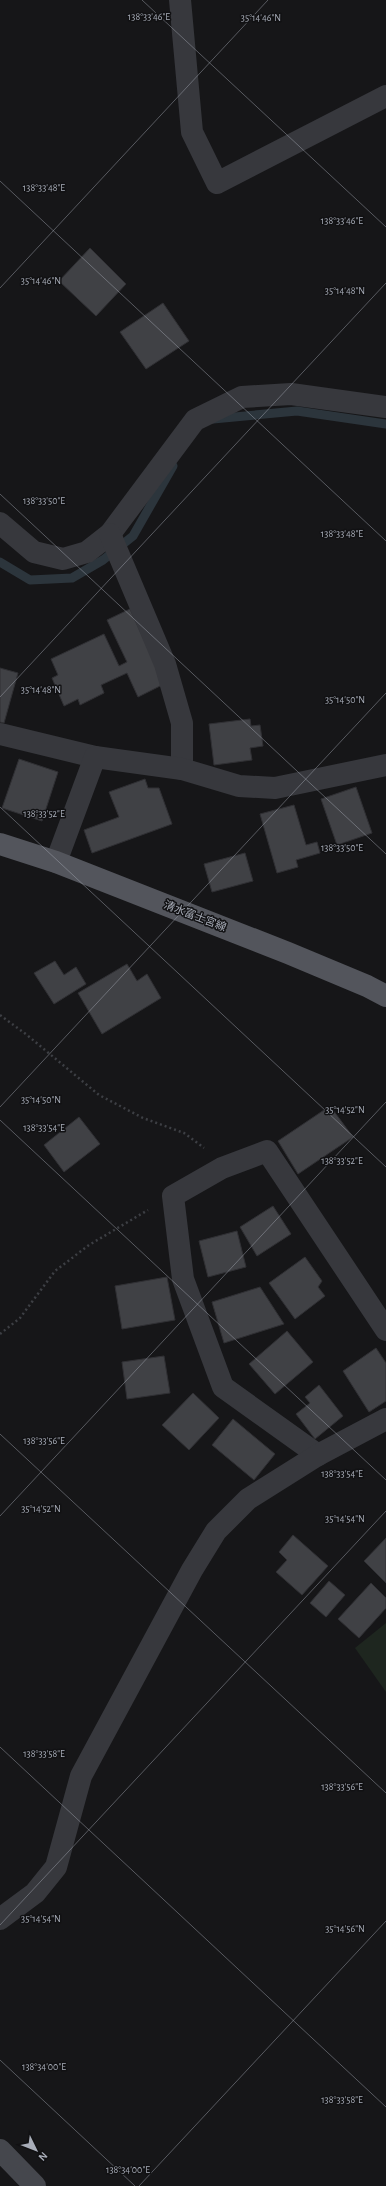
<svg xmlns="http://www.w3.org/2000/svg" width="386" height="2186" font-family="'Alegreya Sans','Noto Sans JP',sans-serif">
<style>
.green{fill:#1e261f}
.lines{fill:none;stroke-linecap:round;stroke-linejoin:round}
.stream{stroke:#2c353c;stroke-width:9}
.building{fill:#404145;stroke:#303034}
.path{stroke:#3d3f44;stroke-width:2.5;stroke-dasharray:2 3;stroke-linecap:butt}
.street{stroke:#37383d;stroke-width:22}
.secondary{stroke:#45474d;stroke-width:22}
.primary{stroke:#53555c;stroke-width:22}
.ticks{fill:none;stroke:#a8adb8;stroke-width:1;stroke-opacity:0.45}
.labels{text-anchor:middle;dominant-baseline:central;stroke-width:3;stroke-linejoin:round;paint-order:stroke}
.street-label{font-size:11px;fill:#a8adb8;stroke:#111113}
.ticks-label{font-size:10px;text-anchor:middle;fill:#a8adb8;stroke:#111113;stroke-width:3;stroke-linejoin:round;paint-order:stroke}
</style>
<rect width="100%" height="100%" fill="#161618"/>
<polygon class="green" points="386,1623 386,1692 355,1648"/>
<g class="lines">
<g class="stream">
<polyline points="213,419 297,411 386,424"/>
<polyline points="0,562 30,580 72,578 103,560 133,536 173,466"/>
</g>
</g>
<g class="building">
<polygon points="90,248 126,284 96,316 59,281"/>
<polygon points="163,303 189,341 146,369 120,332"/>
<polygon points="130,609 164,684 138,697 127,673 101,685 104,693 80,705 78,699 64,706 52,678 58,675 51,659 104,634 119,666 127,662 107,620"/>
<polygon points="0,668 18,673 4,723 0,722"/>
<polygon points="250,719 251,726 260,725 263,746 250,748 252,760 214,765 209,724"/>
<polygon points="19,759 58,772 42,821 2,808"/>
<polygon points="145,779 148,788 159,788 172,824 92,853 84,830 119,817 109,792"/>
<polygon points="356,787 372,833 337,845 321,799"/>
<polygon points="294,805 306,845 317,842 320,853 296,860 298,867 277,873 260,814"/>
<polygon points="245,853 253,881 212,892 204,864"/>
<polygon points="55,961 64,975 76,967 86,984 54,1004 34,973"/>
<polygon points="127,964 137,981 147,974 161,998 102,1034 78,993"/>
<polygon points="330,1106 353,1137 298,1174 278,1141"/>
<polygon points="79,1117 100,1144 64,1172 44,1145"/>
<polygon points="273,1206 291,1234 257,1256 240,1227"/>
<polygon points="237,1231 246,1267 208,1277 199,1241"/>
<polygon points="305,1257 322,1281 318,1287 325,1296 295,1319 269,1283"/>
<polygon points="167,1277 175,1320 122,1329 115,1286"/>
<polygon points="260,1287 284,1324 224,1343 212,1302"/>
<polygon points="287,1331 313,1362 275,1394 249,1364"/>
<polygon points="376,1348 386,1363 386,1401 369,1412 343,1371"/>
<polygon points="164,1356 170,1393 127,1399 122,1362"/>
<polygon points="319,1385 343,1416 315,1439 296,1414 310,1403 305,1397"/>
<polygon points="193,1393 219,1418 189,1450 162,1425"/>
<polygon points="233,1419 275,1454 254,1480 212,1445"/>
<polygon points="293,1535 328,1566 302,1595 276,1572 287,1560 279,1552"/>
<polygon points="386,1538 386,1583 364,1561"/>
<polygon points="329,1581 345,1595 326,1617 310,1603"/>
<polygon points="371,1583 386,1598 386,1608 359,1638 338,1619"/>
</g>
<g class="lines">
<g class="path">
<polyline points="0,1015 27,1035 99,1095 143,1118 184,1133 204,1148"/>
<polyline points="0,1334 20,1318 55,1271 89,1245 148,1210"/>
</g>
<g class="street">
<polyline points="180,0 192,132 217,183 386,96"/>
<polyline points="0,523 34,552 63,559 87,552 110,534 195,420 242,397 291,394 386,407"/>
<polyline points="110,534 165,664 182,723 182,769"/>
<polyline points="0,734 95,757"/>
<polyline points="56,862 95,757 182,769 239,786 275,788 386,765"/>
<polyline points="318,1455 223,1387 183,1279 173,1196 222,1168 267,1151 386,1330"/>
<polyline points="0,1919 35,1893 56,1867 81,1776 192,1570 216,1531 248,1499 318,1455 386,1419"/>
</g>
<polyline class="secondary" points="0,2150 35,2186"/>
<polyline class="primary" points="0,844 56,862 288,953 367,986 386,996"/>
</g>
<path class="ticks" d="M142 0 386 227M0 181 386 541M0 288 268 0M0 494 386 854M0 697 386 283M0 807 386 1167M0 1107 386 693M0 1120 386 1480M0 1434 386 1793M0 1516 386 1102M0 1747 386 2107M0 1925 386 1511M0 2060 135 2186M139 2186 386 1921"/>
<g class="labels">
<g class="street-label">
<text transform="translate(195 916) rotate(21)">清水富士宮線</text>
</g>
</g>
<g class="ticks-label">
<text x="149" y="20">138°33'46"E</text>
<text x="261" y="21">35°14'46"N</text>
<text x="44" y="191">138°33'48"E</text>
<text x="342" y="224">138°33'46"E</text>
<text x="41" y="284">35°14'46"N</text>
<text x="345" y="294">35°14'48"N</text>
<text x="44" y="504">138°33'50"E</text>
<text x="342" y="537">138°33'48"E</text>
<text x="41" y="693">35°14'48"N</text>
<text x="345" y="703">35°14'50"N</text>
<text x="44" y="817">138°33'52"E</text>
<text x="342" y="851">138°33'50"E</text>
<text x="41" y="1103">35°14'50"N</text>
<text x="345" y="1113">35°14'52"N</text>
<text x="44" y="1131">138°33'54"E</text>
<text x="342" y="1164">138°33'52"E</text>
<text x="44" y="1444">138°33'56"E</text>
<text x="342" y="1477">138°33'54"E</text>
<text x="41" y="1512">35°14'52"N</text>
<text x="345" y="1522">35°14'54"N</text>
<text x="44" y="1757">138°33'58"E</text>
<text x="342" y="1790">138°33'56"E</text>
<text x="41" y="1922">35°14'54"N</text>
<text x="345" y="1932">35°14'56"N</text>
<text x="44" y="2070">138°34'00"E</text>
<text x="342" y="2103">138°33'58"E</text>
<text x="128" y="2173">138°34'00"E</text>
</g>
<g transform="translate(36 2150) rotate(133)" stroke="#111113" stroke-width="3" paint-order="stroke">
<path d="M0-3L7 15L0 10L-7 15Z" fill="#a8adb8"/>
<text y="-6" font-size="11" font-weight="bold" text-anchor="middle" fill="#a8adb8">N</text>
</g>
</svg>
